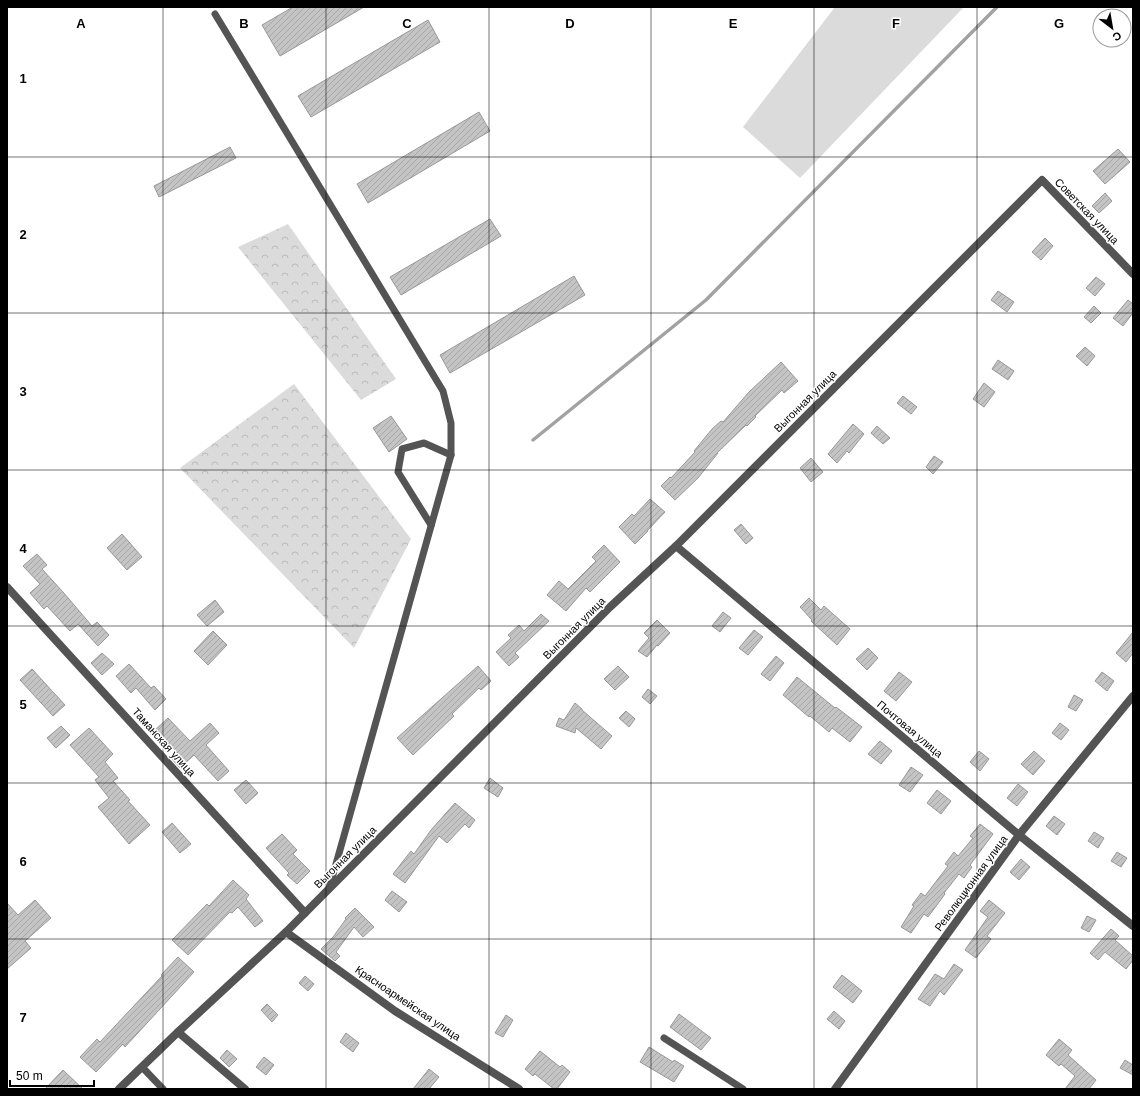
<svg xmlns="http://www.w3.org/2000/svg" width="1140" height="1096" font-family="Arial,sans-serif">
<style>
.grass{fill:#dbdbdb}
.forest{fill:url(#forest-crowns)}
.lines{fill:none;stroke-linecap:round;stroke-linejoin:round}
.stream{stroke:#a2a2a2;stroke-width:3.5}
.building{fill:url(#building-hatch);stroke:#989898}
.lane{stroke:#545454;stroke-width:7}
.street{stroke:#545454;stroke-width:8}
.grid{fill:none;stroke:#000;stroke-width:1;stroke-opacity:0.55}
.labels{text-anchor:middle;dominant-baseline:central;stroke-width:3;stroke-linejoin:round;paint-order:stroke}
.street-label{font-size:11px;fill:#000;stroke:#fff}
.grid-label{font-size:13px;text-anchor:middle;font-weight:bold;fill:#000;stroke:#fff;stroke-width:3;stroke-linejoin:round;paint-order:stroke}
</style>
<defs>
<pattern id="forest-crowns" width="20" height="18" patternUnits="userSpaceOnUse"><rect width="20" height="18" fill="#dbdbdb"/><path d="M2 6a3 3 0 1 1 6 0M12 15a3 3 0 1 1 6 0" fill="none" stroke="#bababa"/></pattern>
<pattern id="building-hatch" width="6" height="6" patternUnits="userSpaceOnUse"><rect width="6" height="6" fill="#c4c4c4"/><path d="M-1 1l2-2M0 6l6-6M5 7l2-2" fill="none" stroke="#a7a7a7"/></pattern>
</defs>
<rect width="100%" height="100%" fill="#fff"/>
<polygon class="grass" points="835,7 964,7 800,178 743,127"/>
<g class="forest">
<polygon points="288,224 396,379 361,400 238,247"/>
<polygon points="294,384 411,539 354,648 180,468"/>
</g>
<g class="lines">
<polyline class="stream" points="533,440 706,300 997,7"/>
</g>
<g class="building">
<polygon points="293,7 364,7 280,56 262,25"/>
<polygon points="428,20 440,42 311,117 298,96"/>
<polygon points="479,112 490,131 368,203 357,184"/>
<polygon points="230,147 236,158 159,197 154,186"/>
<polygon points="1118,149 1130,162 1105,184 1093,171"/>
<polygon points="1105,193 1112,201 1099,213 1092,206"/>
<polygon points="490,219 501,236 401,295 390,277"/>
<polygon points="1045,238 1053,246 1041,260 1032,252"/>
<polygon points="574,276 585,295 450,373 440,355"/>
<polygon points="1096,277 1105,284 1095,296 1086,288"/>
<polygon points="998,291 1014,302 1007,312 991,300"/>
<polygon points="1128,300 1133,304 1133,313 1123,326 1113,318"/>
<polygon points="1094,306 1101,313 1091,323 1084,317"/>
<polygon points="1085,347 1095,356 1087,366 1076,356"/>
<polygon points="998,360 1014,371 1008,380 992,369"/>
<polygon points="781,362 798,381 784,393 782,390 755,416 756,417 747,426 746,425 717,453 718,453 698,478 675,500 661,486 670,477 671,478 695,452 694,451 712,429 721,421 723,422 749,392"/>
<polygon points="984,383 995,392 984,407 973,399"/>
<polygon points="903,396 917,407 911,414 897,403"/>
<polygon points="391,416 407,439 389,452 373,428"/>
<polygon points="853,424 864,434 849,453 847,451 837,463 828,454"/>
<polygon points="877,426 890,438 883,444 871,433"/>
<polygon points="934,456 943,462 933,474 926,467"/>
<polygon points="811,458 823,472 811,482 800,468"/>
<polygon points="650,499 665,512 647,531 648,531 635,544 619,527 632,514 634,516"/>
<polygon points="741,524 753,538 746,544 734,530"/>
<polygon points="122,534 142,557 127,570 107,548"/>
<polygon points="604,545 620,562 590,592 586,588 566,611 547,595 559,581 568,589 596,561 592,557"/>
<polygon points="37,554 47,565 42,569 63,592 92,626 97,622 109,635 98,646 78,624 70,631 47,606 44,609 30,593 40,584 23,566"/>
<polygon points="809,598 821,610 824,606 850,629 837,645 811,621 812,620 800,607"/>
<polygon points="215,600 224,612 207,626 197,615"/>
<polygon points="723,612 731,618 720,632 712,626"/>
<polygon points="541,614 549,621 515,653 519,657 509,666 496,652 511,638 508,635 519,625 524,631"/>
<polygon points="657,620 670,633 658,646 657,645 647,657 638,651 649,638 644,633"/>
<polygon points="754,630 763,637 748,655 739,648"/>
<polygon points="213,631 227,645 208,665 194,651"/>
<polygon points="1133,632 1133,653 1126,662 1116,653"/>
<polygon points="868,648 878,658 867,670 856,659"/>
<polygon points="102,653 114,664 102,675 91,663"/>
<polygon points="776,656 784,663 770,681 761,674"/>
<polygon points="129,664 151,688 154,686 166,699 155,710 136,688 131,693 116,676"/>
<polygon points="478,666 491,681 481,690 479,688 452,714 454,716 413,755 397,738"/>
<polygon points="618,666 629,677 615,690 604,679"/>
<polygon points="32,669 65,705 53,716 20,680"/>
<polygon points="899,672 912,682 896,701 884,691"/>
<polygon points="1102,672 1114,681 1107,691 1095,681"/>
<polygon points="797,677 835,708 836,707 862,727 850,742 832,728 829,732 810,716 809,717 783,695"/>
<polygon points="648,689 657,696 650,704 642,697"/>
<polygon points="1074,695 1083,700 1076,711 1068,707"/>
<polygon points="575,703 582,709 582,710 612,736 601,749 576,728 575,733 556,726 559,718 564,720"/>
<polygon points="626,711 635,719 629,727 619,718"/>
<polygon points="168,718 190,741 210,723 219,733 206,745 229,771 218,781 194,755 180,768 171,758 177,752 155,730"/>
<polygon points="1060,723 1069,730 1061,740 1052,733"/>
<polygon points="61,726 70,735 56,748 47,738"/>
<polygon points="89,728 113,754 105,762 118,778 113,781 130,800 128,801 150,825 129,844 98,807 109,798 95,780 99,777 70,745"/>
<polygon points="880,741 892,751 881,764 868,754"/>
<polygon points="979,751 989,759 980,771 970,762"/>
<polygon points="1034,751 1045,761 1033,775 1021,764"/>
<polygon points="911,767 923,775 910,792 899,785"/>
<polygon points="490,778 503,788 498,797 484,788"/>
<polygon points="246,780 258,793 246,804 234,790"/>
<polygon points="1018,784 1028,792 1017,806 1007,798"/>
<polygon points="937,790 951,801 941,814 927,803"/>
<polygon points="455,803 475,820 469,828 465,824 447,843 439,836 405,883 393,874 411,851 414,854 431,830"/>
<polygon points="1054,816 1065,824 1057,835 1046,826"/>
<polygon points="172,823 191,844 180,853 162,832"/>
<polygon points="980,824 993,834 970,865 972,867 964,878 959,874 944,893 945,894 928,917 924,914 911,933 901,927 914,906 912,905 921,893 925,896 948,866 945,864 954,852 958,856 973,838 970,836"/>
<polygon points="1094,832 1104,838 1098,848 1088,841"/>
<polygon points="282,834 297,850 293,854 310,871 297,884 287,875 289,873 266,848"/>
<polygon points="1117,852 1127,858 1121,867 1111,861"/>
<polygon points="1021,859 1030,867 1019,880 1010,872"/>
<polygon points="233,880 249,895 246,899 263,921 255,927 238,907 232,913 230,912 188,955 172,940 207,904 209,906"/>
<polygon points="392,891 407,902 399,912 385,900"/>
<polygon points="35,900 51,918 25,941 31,948 7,969 7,903 18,915"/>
<polygon points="989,900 1005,913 987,936 991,939 976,958 965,950 988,917 980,911"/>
<polygon points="355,908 374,927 363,937 354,927 336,952 340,956 335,961 321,949 333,937 346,919 345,918"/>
<polygon points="1087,916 1096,920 1089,932 1081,928"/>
<polygon points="1111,929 1119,936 1115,940 1133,956 1133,960 1126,969 1105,952 1098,960 1090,953"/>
<polygon points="178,957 194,972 125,1047 123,1044 96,1072 80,1057 97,1039 100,1042 162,976 161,975"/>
<polygon points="954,964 963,970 944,995 940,991 930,1006 918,999 935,974 944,979"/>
<polygon points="842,975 862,991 853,1003 833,987"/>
<polygon points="305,976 314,984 308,991 299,983"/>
<polygon points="267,1004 278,1015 272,1022 261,1010"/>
<polygon points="834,1011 845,1021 839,1029 827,1019"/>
<polygon points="679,1014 711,1038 701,1050 670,1027"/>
<polygon points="506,1015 513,1020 503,1037 495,1033"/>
<polygon points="346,1033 359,1043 353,1052 340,1042"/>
<polygon points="1059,1039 1072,1050 1068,1055 1096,1080 1089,1089 1065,1089 1075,1076 1061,1064 1059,1066 1046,1055"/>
<polygon points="649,1047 673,1062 674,1060 684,1066 674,1082 640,1062"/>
<polygon points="227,1050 237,1059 229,1067 220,1058"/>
<polygon points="540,1051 560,1067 562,1065 570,1072 557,1089 554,1089 535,1074 533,1076 525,1069"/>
<polygon points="264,1057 274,1065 266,1075 256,1067"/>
<polygon points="1125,1060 1133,1065 1133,1075 1120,1068"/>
<polygon points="429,1069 439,1077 429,1089 413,1089"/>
<polygon points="63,1070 83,1089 45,1089"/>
</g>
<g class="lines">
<g class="lane">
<polyline points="215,14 443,391 451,423 451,455 329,889"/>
<polyline points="431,525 398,472 402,449 424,443 451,455"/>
<polyline points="664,1038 743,1089"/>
<polyline points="142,1067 163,1089"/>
</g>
<g class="street">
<polyline points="676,546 1019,835 1133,926"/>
<polyline points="7,587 305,913"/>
<polyline points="286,932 395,1011 519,1089"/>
<polyline points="178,1032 245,1089"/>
<polyline points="119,1089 178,1032 286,932 610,607 676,546 1042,180 1133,274"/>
<polyline points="835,1089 1019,835 1133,696"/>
</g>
</g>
<path class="grid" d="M163 7V1089M326 7V1089M489 7V1089M651 7V1089M814 7V1089M977 7V1089M7 157H1133M7 313H1133M7 470H1133M7 626H1133M7 783H1133M7 939H1133"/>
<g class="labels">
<g class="street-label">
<text transform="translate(1087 211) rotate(46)">Советская улица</text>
<text transform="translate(805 401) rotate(-45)">Выгонная улица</text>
<text transform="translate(574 628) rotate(-45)">Выгонная улица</text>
<text transform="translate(910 729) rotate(40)">Почтовая улица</text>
<text transform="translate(164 742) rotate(48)">Таманская улица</text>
<text transform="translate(345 857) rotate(-45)">Выгонная улица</text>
<text transform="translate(971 883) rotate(-54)">Революционная улица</text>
<text transform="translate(408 1003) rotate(34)">Красноармейская улица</text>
</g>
</g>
<g class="grid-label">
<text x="81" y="28">A</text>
<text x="244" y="28">B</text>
<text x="407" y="28">C</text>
<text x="570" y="28">D</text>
<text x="733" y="28">E</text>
<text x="896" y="28">F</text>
<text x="1059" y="28">G</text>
<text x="23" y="83">1</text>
<text x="23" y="239">2</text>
<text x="23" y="396">3</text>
<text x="23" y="553">4</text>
<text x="23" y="709">5</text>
<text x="23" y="866">6</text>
<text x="23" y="1022">7</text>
</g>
<rect width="1140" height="1096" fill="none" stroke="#000000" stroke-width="16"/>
<g transform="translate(1112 28) rotate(149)"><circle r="19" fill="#ffffff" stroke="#999999"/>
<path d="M0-3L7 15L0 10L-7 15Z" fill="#000000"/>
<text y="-6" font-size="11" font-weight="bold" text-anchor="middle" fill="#000000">С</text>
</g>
<path d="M10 1080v6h84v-6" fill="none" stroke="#000000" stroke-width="2"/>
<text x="16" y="1080" font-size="12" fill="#000000" stroke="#ffffff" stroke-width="3" paint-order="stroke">50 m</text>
</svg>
